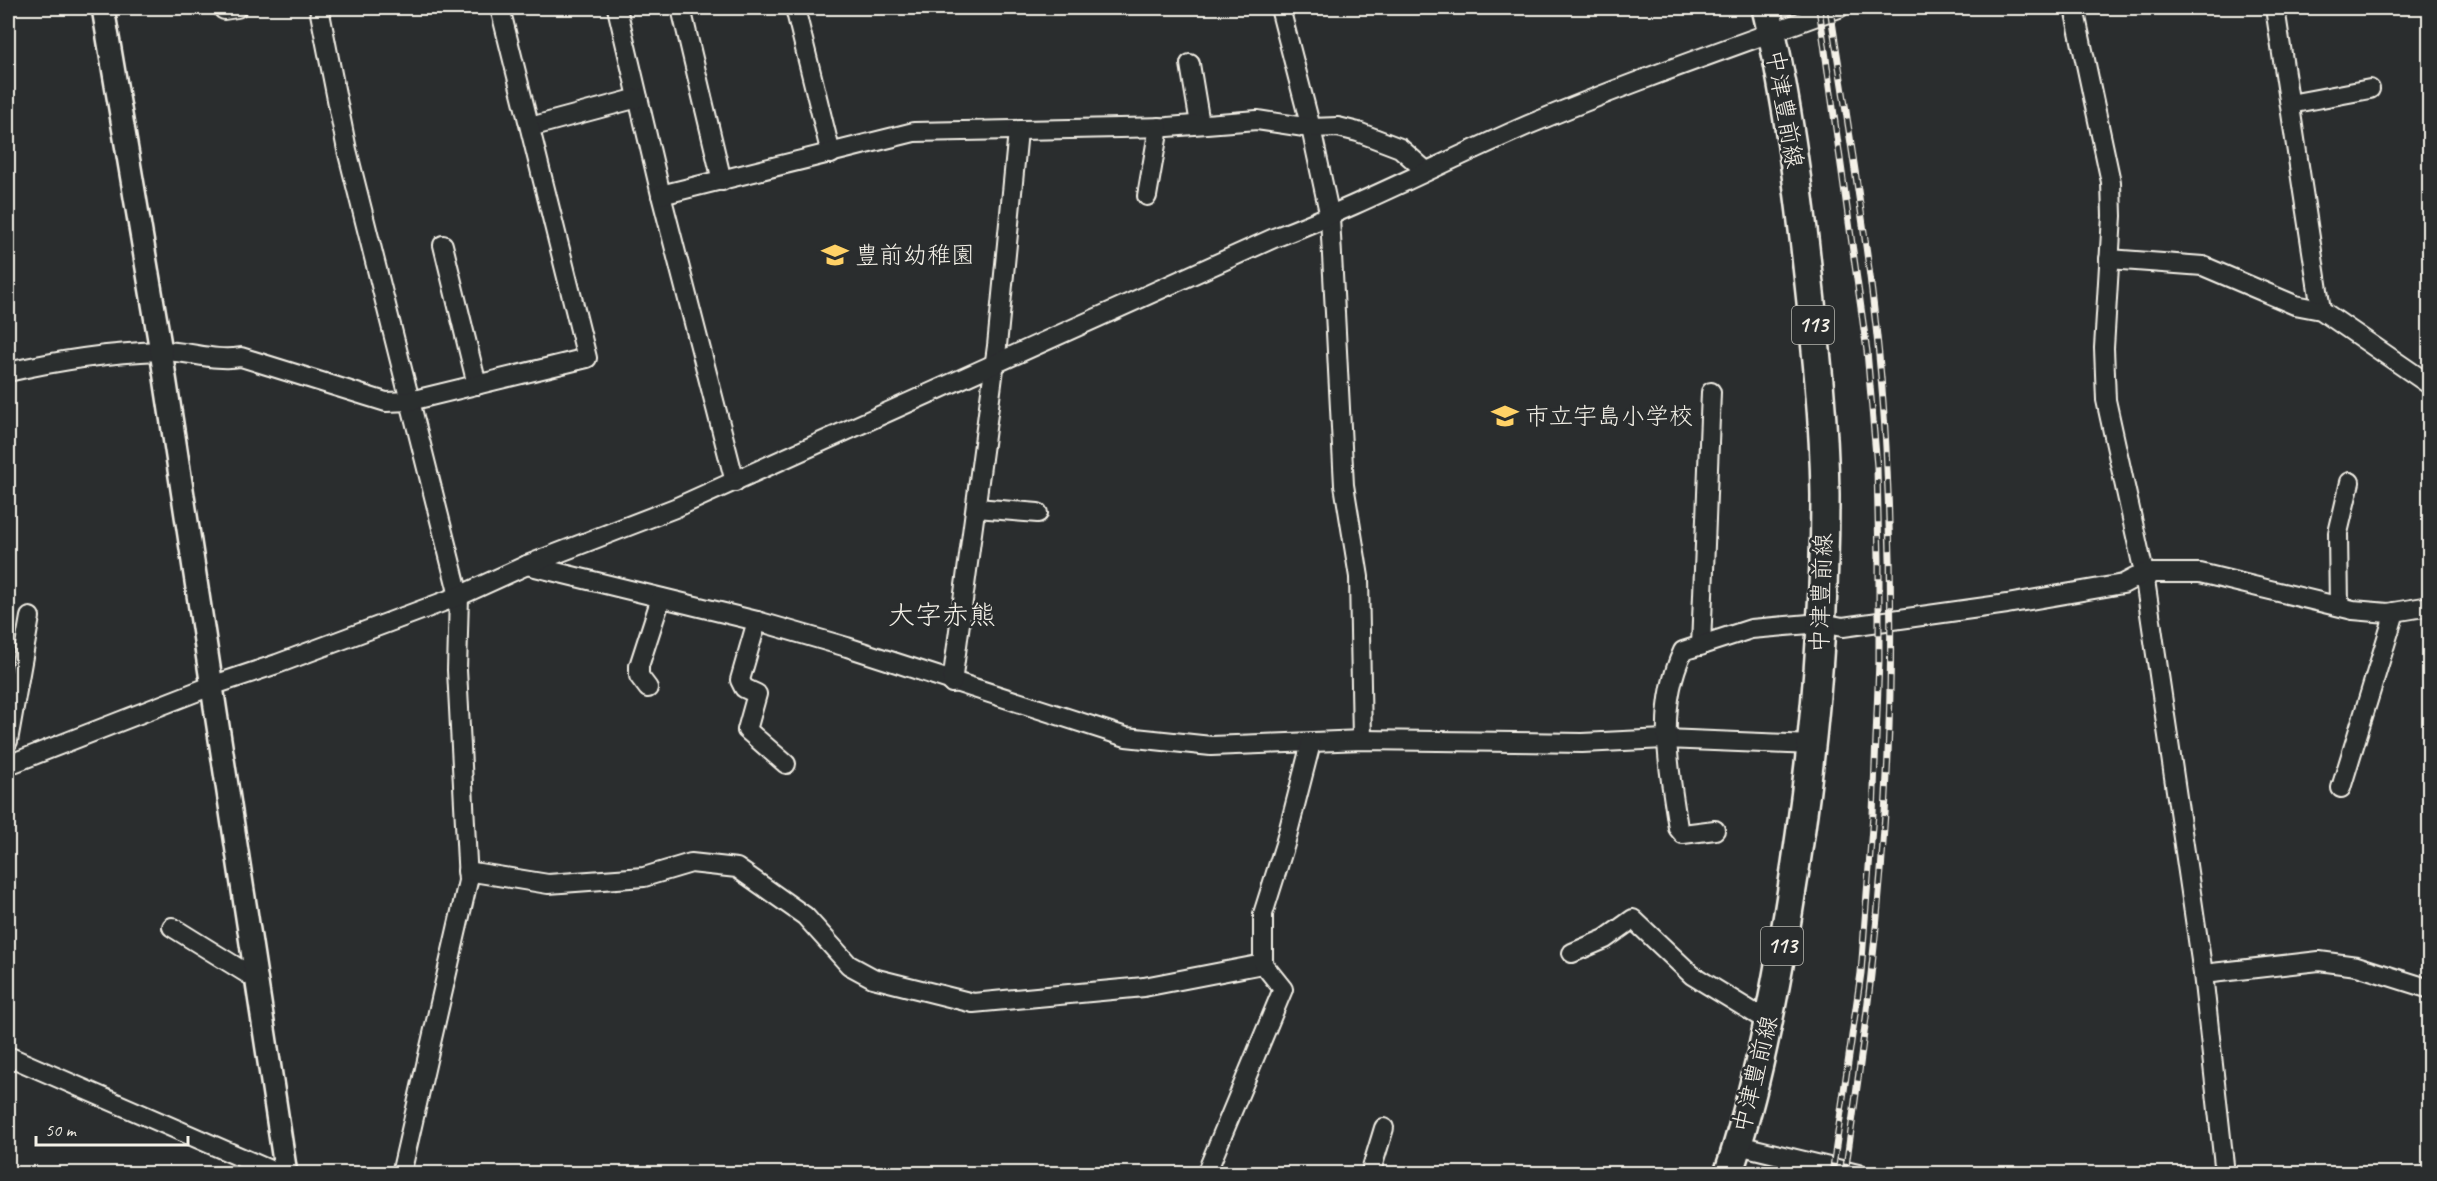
<svg xmlns="http://www.w3.org/2000/svg" width="2437" height="1181" font-family="Caveat,'Klee One',sans-serif">
<style>
.lines{fill:none;stroke-linecap:round;stroke-linejoin:round}
.minor-casing{stroke:#f4f1e8;stroke-width:22}
.tertiary-casing{stroke:#f4f1e8;stroke-width:26}
.primary-casing{stroke:#f4f1e8;stroke-width:32}
.minor{stroke:#2a2d2e;stroke-width:18}
.tertiary{stroke:#2a2d2e;stroke-width:21}
.primary{stroke:#2a2d2e;stroke-width:27}
.rail-casing{stroke:#f4f1e8;stroke-width:7}
.rail{stroke:#2a2d2e;stroke-width:4.5;stroke-dasharray:14;stroke-linecap:butt}
.labels{text-anchor:middle;dominant-baseline:central;stroke-width:5;stroke-linejoin:round;paint-order:stroke}
.shield{fill:#2a2d2e;stroke:#b7b6b0;stroke-width:1.5}
.shield-label{font-size:22px;font-weight:bold;fill:#f4f1e8}
.street-label{font-size:24px;fill:#f4f1e8;stroke:#2a2d2e}
.poi-label{font-size:24px;fill:#f4f1e8;stroke:#2a2d2e;text-anchor:start}
.quarter-label{font-size:27px;fill:#f4f1e8;stroke:#2a2d2e}
</style>
<rect width="100%" height="100%" fill="#2a2d2e"/>
<filter id="ink" filterUnits="userSpaceOnUse"><feTurbulence type="fractalNoise" baseFrequency=".0167" numOctaves="2"/><feDisplacementMap in="SourceGraphic" scale="12" xChannelSelector="R" yChannelSelector="G"/><feConvolveMatrix kernelMatrix="1 2 1 2 8 2 1 2 1" color-interpolation-filters="sRGB"/></filter>
<g filter="url(#ink)">
<g class="lines">
<defs>
<g id="minor">
<polyline points="319,8 347,150 459,596 457,670 468,881 401,1174"/>
<polyline points="617,8 661,195 735,482"/>
<polyline points="681,8 722,181"/>
<polyline points="795,8 831,154"/>
<polyline points="1280,8 1311,128 1330,217 1344,485 1359,577 1362,740"/>
<polyline points="2074,8 2111,182 2112,216 2104,348 2106,400 2144,573 2203,974 2225,1174"/>
<polyline points="2275,8 2321,310"/>
<polyline points="224,10 237,8"/>
<polyline points="1190,64 1200,124"/>
<polyline points="2290,104 2370,89"/>
<polyline points="530,127 638,98"/>
<polyline points="661,195 914,132 1168,127 1257,120 1311,128 1338,127 1358,132 1400,148 1426,171"/>
<polyline points="1147,196 1159,127"/>
<polyline points="443,245 477,385"/>
<polyline points="2109,259 2203,266 2295,305 2321,310 2430,385"/>
<path d="M8 372C56 361 109 353 159 351 187 350 213 362 241 357L386 402 410 401 587 358 500 8"/>
<polyline points="977,508 1038,513"/>
<polyline points="527,565 757,621 847,647 1126,737 1211,746 1362,740 1582,743 1665,739 1812,745"/>
<polyline points="2339,606 2338,533 2350,482"/>
<polyline points="757,621 740,680 744,688 757,694 747,730 786,764"/>
<polyline points="1701,646 1711,392"/>
<polyline points="952,683 997,346 1018,131"/>
<polyline points="648,688 639,676 639,666 661,598"/>
<polyline points="8,741 30,617"/>
<path d="M8 765 211 686 277 664 459 596 527 565 675 508 1274 238C1361 205 1443 162 1528 125 1630 82 1735 46 1839 8"/>
<polyline points="2341,788 2395,612"/>
<path d="M1715 830 1683 834 1678 828C1669 767 1656 709 1683 651L1751 629 1821 623 1843 627 2007 604 2123 584 2144 573H2200L2353 610 2388 613 2430 606"/>
<polyline points="467,871 548,884 644,877 691,863 737,868 805,916 849,965 873,978 973,1003 1144,987 1263,964"/>
<polyline points="172,927 256,979"/>
<polyline points="1572,953 1605,939 1633,919 1692,975 1769,1022"/>
<polyline points="2203,974 2319,961 2357,966 2430,989"/>
<polyline points="8,1056 279,1174"/>
<polyline points="1738,1145 1858,1174"/>
<polyline points="1206,1174 1283,989 1263,964 1263,914 1285,844 1311,743"/>
<polyline points="1370,1174 1384,1128"/>
</g>
<polyline id="tertiary" points="103,8 161,351 286,1174"/>
<path id="primary" d="M1728 1174C1757 1089 1773 1002 1788 914 1811 776 1825 636 1825 495 1824 412 1814 330 1805 247 1796 167 1785 86 1766 8"/>
</defs>
<use href="#minor" class="minor-casing"/>
<use href="#tertiary" class="tertiary-casing"/>
<use href="#primary" class="primary-casing"/>
<use href="#minor" class="minor"/>
<use href="#tertiary" class="tertiary"/>
<use href="#primary" class="primary"/>
<defs>
<g id="rail">
<polyline points="1819,8 1867,351 1877,467 1879,560 1879,661 1873,814 1861,973 1832,1174"/>
<path d="M1830 8C1853 160 1881 315 1887 469 1895 637 1890 808 1871 975 1864 1041 1854 1107 1845 1174"/>
</g>
</defs>
<use href="#rail" class="rail-casing"/>
<use href="#rail" class="rail"/>
</g>
</g>
<defs>
<symbol id="school-bare" viewBox="-9 -9 18 18"><path d="M0-5L7-2L0 1L-7-2ZM-4 1L0 2.5L4 1V4Q0 6-4 4Z" fill="#ffd166" stroke="#2a2d2e" stroke-width="2.5" paint-order="stroke"/></symbol>
</defs>
<g fill-rule="evenodd">
<use href="#school-bare" x="816" y="236" width="38" height="38"/>
<use href="#school-bare" x="1486" y="397" width="38" height="38"/>
</g>
<g class="labels">
<g class="shield">
<rect x="1792" y="306" width="42" height="38" rx="4.5"/>
<rect x="1761" y="927" width="42" height="38" rx="4.5"/>
</g>
<g class="shield-label">
<text x="1813" y="325">113</text>
<text x="1782" y="946">113</text>
</g>
<g class="street-label">
<text transform="translate(1785 109) rotate(80)">中津豊前線</text>
<text transform="translate(1821 593) rotate(-88)">中津豊前線</text>
<text transform="translate(1755 1074) rotate(-76)">中津豊前線</text>
</g>
<g class="poi-label">
<text x="855" y="255">豊前幼稚園</text>
<text x="1525" y="416">市立宇島小学校</text>
</g>
<g class="quarter-label">
<text x="942" y="615">大字赤熊</text>
</g>
</g>
<rect width="2437" height="1181" fill="none" stroke="#2a2d2e" stroke-width="30"/>
<rect x="15" y="15" width="2407" height="1151" fill="none" stroke="#f4f1e8" stroke-width="2" filter="url(#ink)"/>
<path d="M36 1136v9h152v-9" fill="none" stroke="#f4f1e8" stroke-width="3"/>
<text x="45" y="1136" font-size="18" fill="#f4f1e8" stroke="#2a2d2e" stroke-width="4.5" paint-order="stroke">50 m</text>
</svg>
